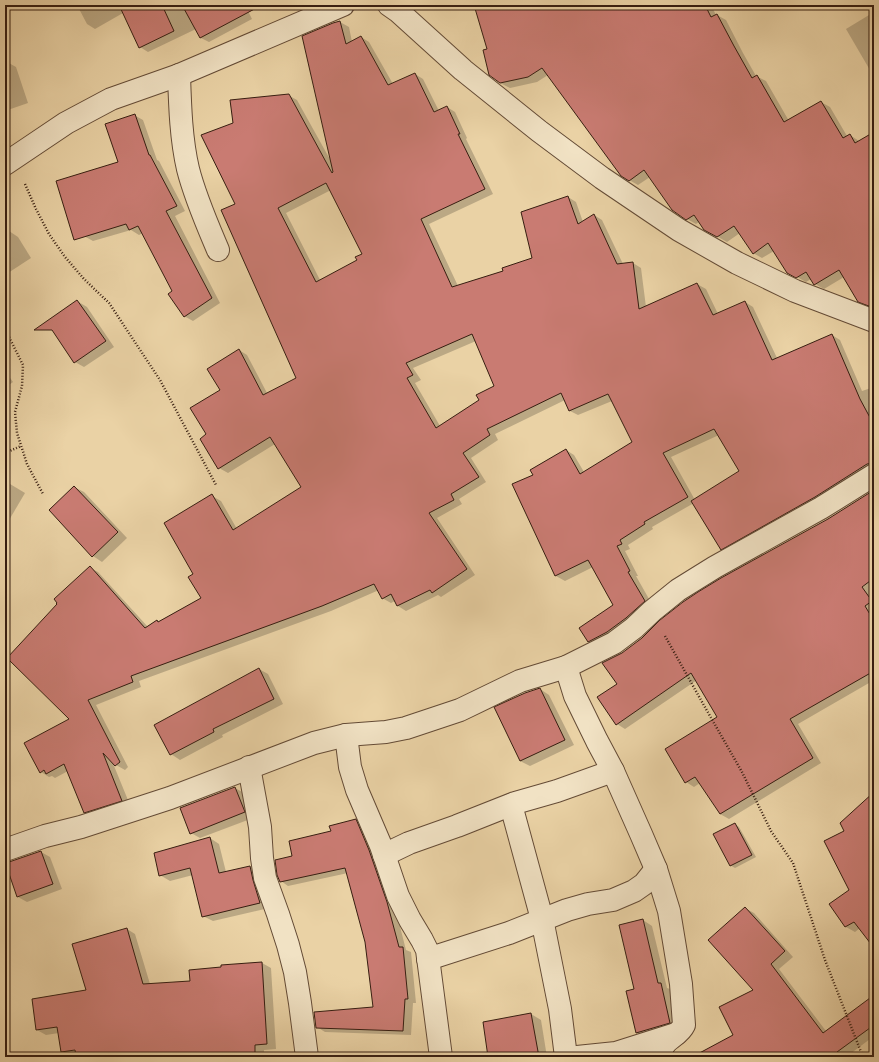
<svg xmlns="http://www.w3.org/2000/svg" width="879" height="1062" font-family="'IM FELL English',serif">
<style>
.shadow{fill:#0003;fill-rule:evenodd}
.building{fill:#c97b72;stroke:#371e11;fill-rule:evenodd}
.lines{fill:none;stroke-linecap:round;stroke-linejoin:round}
.street-casing{stroke:#644b36;stroke-width:24}
.path{stroke:#371e11;stroke-width:2.5;stroke-dasharray:1 2;stroke-linecap:butt}
.street{stroke:#f1e2c4;stroke-width:22}
</style>
<rect width="100%" height="100%" fill="#ead2a5"/>
<filter id="stains"><feTurbulence type="fractalNoise" baseFrequency=".005" numOctaves="4"/><feColorMatrix values="0 0 0 0 .2 0 0 0 0 .09 0 0 0 0 .02 0 0 0 .5 -.17"/></filter>
<radialGradient id="worn" r=".72"><stop offset=".6" stop-color="#630" stop-opacity="0"/><stop offset="1" stop-color="#630" stop-opacity=".3"/></radialGradient>
<g class="shadow">
<polygon points="77,5 245,5 252,19 209,42 201,38 196,29 148,52 140,47 123,13 95,29 87,24"/>
<polygon points="475,5 711,5 716,15 717,15 726,20 743,53 756,76 766,81 789,121 821,102 830,107 847,136 850,135 859,141 874,133 874,308 859,301 844,277 824,289 815,284 811,279 806,282 788,272 774,251 762,258 753,253 740,233 727,242 704,229 699,222 696,224 687,219 650,177 638,185 629,180 548,75 537,82 510,88 500,83 488,49"/>
<polygon points="874,12 874,77 846,29"/>
<path d="M340 22 349 27 352 42 361 37 369 42 393 84 415 74 423 79 439 111 447 107 455 112 467 138 466 139 493 194 429 224 458 286 504 271 533 259 568 197 576 202 583 222 594 215 602 220 623 264 633 263 641 268 646 307 697 284 706 289 718 314 745 302 753 307 777 358 832 335 840 340 862 391 874 387V470L730 554 721 549 694 503 652 527 653 529 628 545 630 549 625 551 638 576H636L653 606 597 646 589 641 615 606 593 567 565 581 556 576 514 485 534 475 566 450 574 455 584 472 634 442 612 401 578 415 570 411 565 400 495 434 498 440 471 458 486 482 459 499 462 504 437 518 475 575 441 597 438 595 406 611 398 606 395 601 391 603 382 598 379 590 331 611 139 681 141 687 96 705 128 767 125 770 116 765 112 761 130 805 94 817 85 812 68 771 55 778 52 776 49 777 41 772 71 720 58 604 90 568 98 572 148 627 158 622 202 598 194 575 212 496 221 501 237 529 302 487 275 444 228 473 219 468 201 439 208 435 222 390 239 350 247 355 267 393 297 379 236 204 234 124 288 95 297 100 332 163 333 24ZM331 190 363 255 358 261 320 280 286 213ZM476 341 496 386 480 401 440 426 415 383 421 380 413 368ZM719 435 741 471 695 500 671 457Z"/>
<polygon points="7,62 16,67 28,103 5,111 5,63"/>
<polygon points="134,115 143,120 157,160 159,161 185,211 175,216 220,303 193,321 184,316 173,291 143,233 139,235 131,230 93,241 84,236 119,163"/>
<polygon points="9,231 18,237 31,258 5,275 5,234"/>
<polygon points="77,301 87,307 114,347 84,367 75,362"/>
<polygon points="5,371 13,382 5,388"/>
<polygon points="5,481 25,493 5,527"/>
<polygon points="74,487 84,492 127,538 102,562 93,556 50,510"/>
<polygon points="874,491 874,693 869,683 798,724 821,763 729,819 720,814 700,783 694,787 686,782 719,718 697,680 625,729 617,724 618,684 622,654 828,519"/>
<polygon points="259,669 268,674 283,704 222,735 223,737 180,760 171,754"/>
<polygon points="540,689 549,695 574,745 530,766 520,761"/>
<polygon points="235,788 244,793 253,818 200,838 191,833"/>
<polygon points="874,799 874,947 860,928 855,932 846,927 831,904 850,890 845,832"/>
<polygon points="356,820 364,825 395,907 406,950 411,952 416,1003 413,1003 411,1035 325,1032 317,1027 374,1008 366,942 348,873 288,886 281,881 293,856 332,832"/>
<polygon points="735,824 739,827 756,857 735,868 730,865"/>
<polygon points="210,838 219,844 226,872 250,867 260,872 269,908 213,921 203,916 193,875 170,881 160,875"/>
<polygon points="41,852 50,857 62,889 27,902 18,897"/>
<polygon points="745,908 754,913 793,957 779,969 826,1031 874,996 874,1036 846,1057 726,1057 754,990"/>
<polygon points="643,920 652,926 667,988 670,989 679,1028 646,1038 637,1033 628,991 635,990"/>
<polygon points="127,929 135,934 150,984 191,982 262,963 271,968 276,1049 264,1050 264,1057 88,1057 88,1054 71,1057 62,1052 59,1033 46,1035 37,1030 88,991"/>
<polygon points="531,1014 541,1020 547,1057 489,1057 484,1022"/>
</g>
<g class="building">
<polygon points="119,5 162,5 174,31 139,48"/>
<polygon points="182,5 262,5 200,38"/>
<polygon points="474,5 705,5 711,17 717,14 734,46 752,78 757,75 784,122 821,101 843,138 850,134 855,143 874,132 874,308 858,302 839,270 814,285 806,272 796,278 787,273 768,243 753,254 734,226 717,237 704,230 694,215 686,220 672,210 644,170 629,181 621,176 542,68 528,77 500,83 489,75 483,50 487,49"/>
<path d="M340 21 346 44 361 36 388 85 415 73 434 112 447 106 460 134H458L485 189 421 219 452 287 503 271 502 268 532 258 521 212 568 196 578 224 594 214 617 264 633 262 639 309 697 283 713 315 745 301 772 360 832 334 860 399 874 425V463L867 464 815 497 721 550 691 501 739 471 714 429 663 453 688 497 644 522 645 524 620 540 622 544 617 546 630 571 628 572 645 601 626 618 607 632 588 642 579 628 613 605 588 560 555 576 512 484 533 475 530 470 566 449 580 474 632 442 608 394 569 411 561 393 487 429 490 435 463 453 479 477 451 494 454 500 429 513 467 569 432 593 430 590 397 606 391 594 382 599 374 584 322 606 131 676 133 682 88 700 120 762 115 766 103 753 122 801 84 813 64 764 46 774 44 770 40 773 24 743 69 719 7 658 57 604H56L57 603 54 599 90 566 145 628 157 620 158 622 201 598 188 577 193 574 164 523 212 494 233 530 301 487 270 437 218 469 200 439 206 434 190 408 220 390 207 369 239 349 263 395 296 378 221 210 235 204 201 135 233 123 230 100 289 94 332 173 333 172 302 36 333 23ZM326 183 362 254 355 257 357 260 316 282 278 208ZM472 334 494 386 476 395 479 400 436 428 407 378 413 375 406 363Z"/>
<polygon points="135,114 149,155 150,155 177,206 166,211 212,298 184,317 168,294 172,291 138,226 129,230 126,224 74,240 56,181 118,162 105,124"/>
<polygon points="77,300 106,341 74,363 52,330 34,330"/>
<polygon points="74,486 118,532 92,557 49,510"/>
<polygon points="874,490 874,578 862,587 872,601 865,606 874,621 874,671 790,719 813,758 720,814 695,777 685,783 665,749 717,717 691,673 616,725 597,697 617,684 602,663 622,653 642,638 660,620 683,602 698,592 721,578 828,519"/>
<polygon points="259,668 274,699 213,729 214,732 170,755 154,725"/>
<polygon points="540,688 565,740 520,761 494,707 525,693"/>
<polygon points="235,787 245,812 190,834 180,808"/>
<polygon points="874,792 874,948 854,922 845,927 829,904 849,890 824,841 844,831 840,823"/>
<polygon points="356,819 369,850 387,902 399,947 403,947 408,999 405,999 403,1031 316,1028 314,1012 373,1007 365,942 345,868 280,882 277,875 275,860 292,856 289,841 331,831 329,826"/>
<polygon points="735,823 752,855 730,866 713,834"/>
<polygon points="210,837 219,873 250,866 253,880 260,903 202,917 190,868 159,876 154,853"/>
<polygon points="41,851 53,884 17,897 5,862 9,862"/>
<polygon points="745,907 785,951 771,964 823,1033 874,995 874,1025 837,1052 841,1057 692,1057 733,1035 719,1007 753,990 708,940"/>
<polygon points="643,919 658,983 661,983 670,1023 636,1033 626,991 634,989 619,925"/>
<polygon points="127,928 143,984 190,981 189,970 221,967 221,965 262,962 267,1044 255,1045 255,1057 76,1057 75,1050 61,1052 57,1027 36,1030 32,999 86,990 72,944"/>
<polygon points="531,1013 539,1057 488,1057 483,1022"/>
</g>
<g class="lines">
<defs>
<g id="street">
<polyline points="389,5 399,12 463,70 539,131 602,178 679,230 737,263 795,291 874,321"/>
<path d="M179 75C180 106 181 139 188 169 195 197 207 224 218 250"/>
<polyline points="5,164 66,123 111,99 179,75 343,5"/>
<path d="M566 667 575 696 597 741 613 771 641 834 656 869 669 911 681 984 684 1025C678 1038 663 1037 659 1057"/>
<polyline points="346,735 350,767 357,790 381,846 398,896 410,920 422,940 427,950 441,1057"/>
<polyline points="249,767 260,827 262,858 265,878 278,914 288,945 295,972 300,1003 307,1057"/>
<polyline points="511,805 542,919 560,1009 566,1057"/>
<polyline points="5,850 45,836 81,827 170,798 314,743 346,735 386,732 406,728 460,710 520,681 566,667 614,643 634,628 652,611 678,590 715,567 821,508 874,475"/>
<polyline points="384,855 409,843 457,826 515,803 557,791 613,771"/>
<polyline points="428,959 509,933 567,910 588,904 613,900 634,891 644,884 656,869"/>
<polyline points="577,1057 616,1053 676,1034"/>
</g>
</defs>
<use href="#street" class="street-casing"/>
<g class="path">
<polyline points="25,184 36,209 49,234 65,257 84,279 109,303 160,380 216,485"/>
<polyline points="5,329 23,365 22,386 15,412 17,433 27,464 43,494"/>
<polyline points="5,453 21,446"/>
<polyline points="665,636 706,709 742,772 771,831 793,863 825,960 863,1057"/>
</g>
<use href="#street" class="street"/>
</g>
<rect width="879" height="1062" fill="none" stroke="#ead2a5" stroke-width="20"/>
<rect x="6" y="6" width="867" height="1050" fill="none" stroke="#371e11" stroke-width="2"/>
<rect x="10" y="10" width="859" height="1042" fill="none" stroke="#371e11"/>
<rect width="100%" height="100%" filter="url(#stains)"/>
<rect width="100%" height="100%" fill="url(#worn)"/>
</svg>
